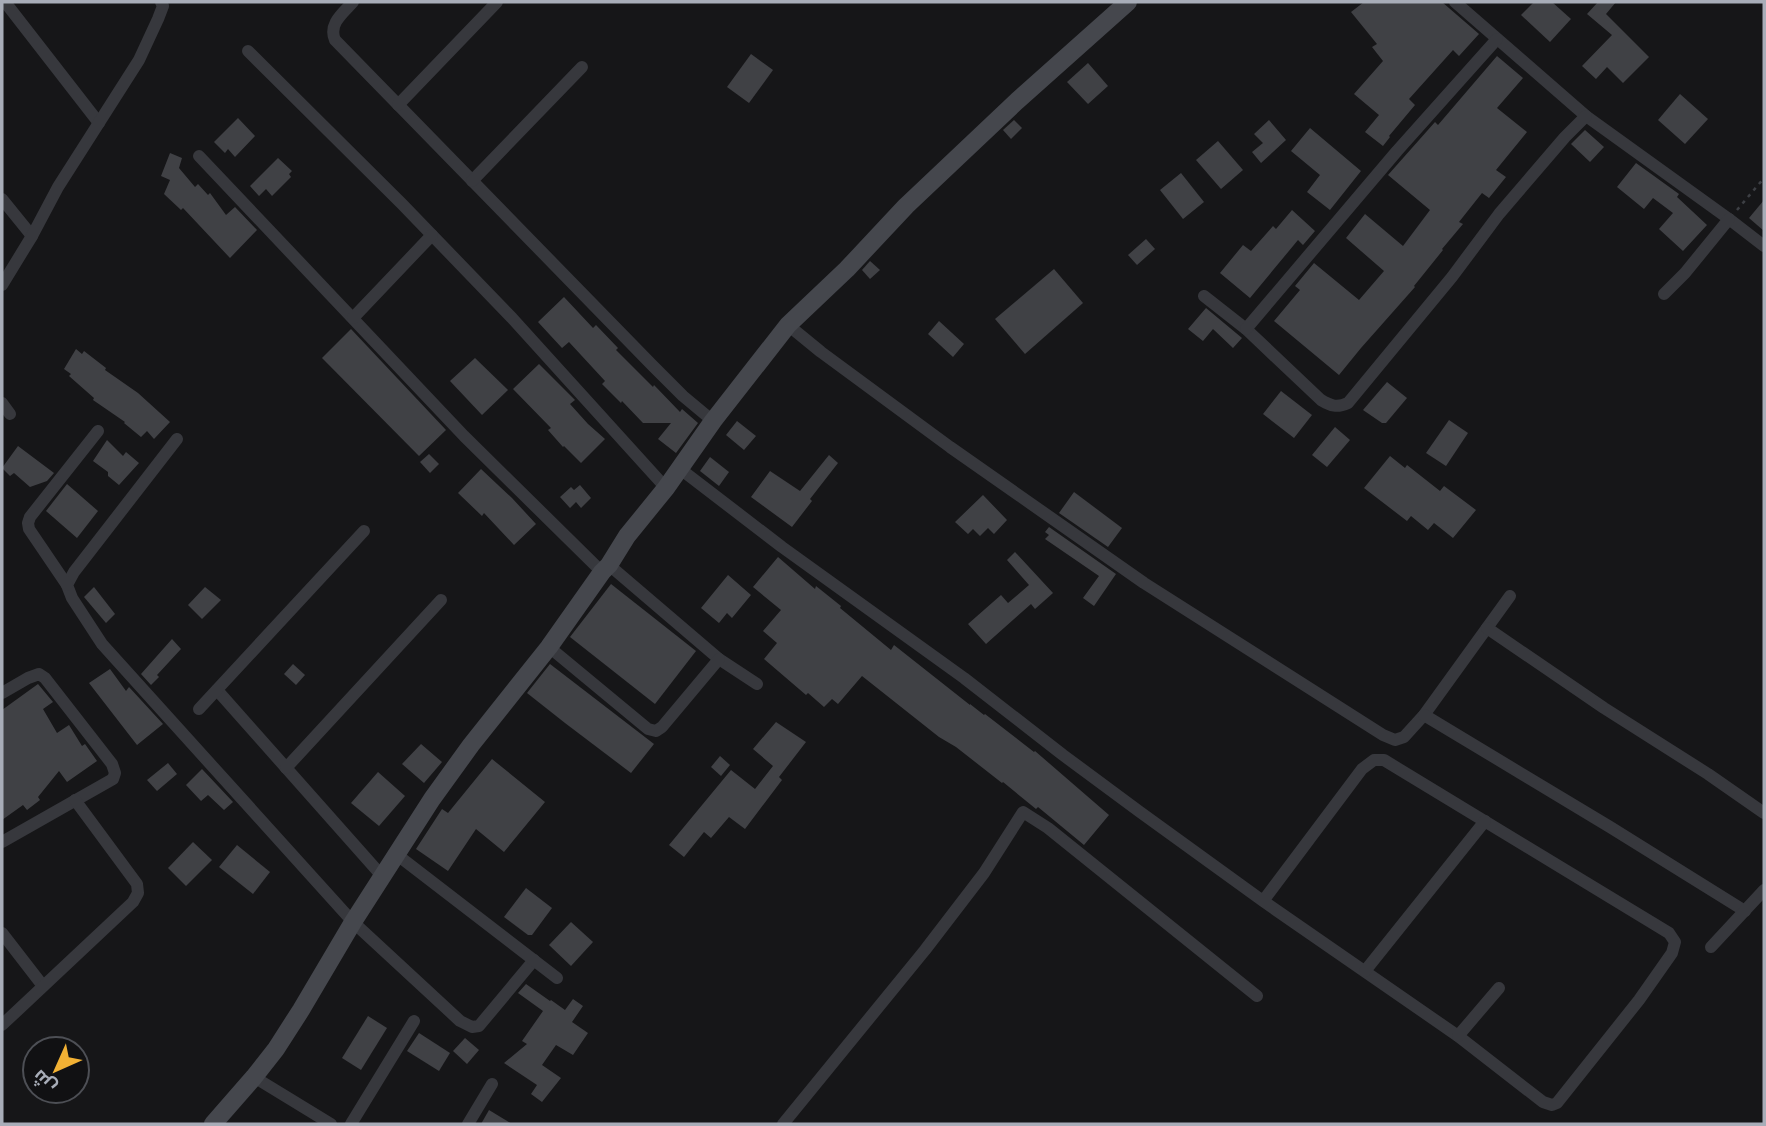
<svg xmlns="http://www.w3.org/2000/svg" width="1766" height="1126" font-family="Helvetica,Cairo,sans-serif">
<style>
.building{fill:#404145}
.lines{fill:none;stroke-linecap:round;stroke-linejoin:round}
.path{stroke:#3d3f44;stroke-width:2.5;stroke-dasharray:3.5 5;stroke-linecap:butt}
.street{stroke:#37383d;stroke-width:12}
.secondary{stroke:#45474d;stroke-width:18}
</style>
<rect width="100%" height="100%" fill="#161618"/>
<g class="building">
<polygon points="1364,2 1442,2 1479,34 1459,56 1453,50 1409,99 1415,105 1389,136 1390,137 1383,146 1365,132 1379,115 1354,94 1383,61 1372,47 1377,44 1351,12"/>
<polygon points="1534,2 1552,2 1571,19 1550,42 1521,15"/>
<polygon points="1598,2 1616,2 1606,14 1649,57 1623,83 1607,67 1596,79 1582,66 1612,35 1587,14"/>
<polygon points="751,54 773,70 749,103 727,87"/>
<polygon points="1497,56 1523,78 1497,108 1527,132 1496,170 1506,177 1489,198 1482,193 1459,222 1463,224 1442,249 1443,250 1414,286 1415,287 1361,348 1339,375 1274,321 1300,290 1295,286 1314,263 1359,300 1384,271 1346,238 1365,214 1403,246 1430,210 1388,175 1435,122 1438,125"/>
<polygon points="1088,63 1108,86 1088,104 1067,82"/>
<polygon points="1680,94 1708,119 1685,144 1658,120"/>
<polygon points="238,118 255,136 235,157 228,149 225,153 214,142"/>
<polygon points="1014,120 1022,128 1011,139 1003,130"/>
<polygon points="1269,120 1286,140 1261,163 1252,152 1263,143 1254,134"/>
<polygon points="1310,128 1361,171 1330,210 1307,192 1320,175 1291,151"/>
<polygon points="1585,130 1604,147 1590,162 1571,144"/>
<polygon points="1218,141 1243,170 1221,189 1196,160"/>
<polygon points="170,153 182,158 179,168 195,187 198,184 208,195 210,193 226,215 235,207 257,230 230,258 183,208 181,210 164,194 170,180 161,176"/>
<polygon points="278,158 292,171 289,174 291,177 272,196 266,189 259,196 250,186"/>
<polygon points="1636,163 1679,194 1677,197 1707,225 1683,251 1659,229 1673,213 1653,198 1644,209 1617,187"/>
<polygon points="1181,173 1204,202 1183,219 1160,190"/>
<polygon points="1764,200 1764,231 1749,218"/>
<polygon points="1292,210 1315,231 1303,245 1298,240 1250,298 1220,273 1243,245 1251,251 1273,226 1276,229"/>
<polygon points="1146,239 1155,249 1137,265 1128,255"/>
<polygon points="870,261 880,270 870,279 862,270"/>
<polygon points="1054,269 1083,303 1025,354 995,319"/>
<polygon points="564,297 593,328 596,325 618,348 616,350 653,387 654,385 680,412 682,409 698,423 676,453 658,439 671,423 643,423 622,401 621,403 602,384 605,381 569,342 562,348 538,322"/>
<polygon points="1206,308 1242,338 1233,348 1213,329 1203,341 1188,329"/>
<polygon points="939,321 964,344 953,357 928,334"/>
<polygon points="351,329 446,430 419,456 322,358"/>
<polygon points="76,349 82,354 84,351 106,368 105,370 138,393 170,422 154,439 147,431 141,437 124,423 125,422 93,400 94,398 69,376 71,374 64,369"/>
<polygon points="475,358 508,390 482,415 450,381"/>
<polygon points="539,364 575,400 570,404 588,424 605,439 581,463 564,446 563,447 548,430 551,428 513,389"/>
<polygon points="1387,382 1407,398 1386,423 1382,423 1363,410"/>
<polygon points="1281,391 1312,415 1294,438 1263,414"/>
<polygon points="1449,420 1468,433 1446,466 1426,453"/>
<polygon points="737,421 756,436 744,450 726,435"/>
<polygon points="1335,427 1350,440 1327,467 1312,455"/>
<polygon points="107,440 123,456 126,452 139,463 119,485 108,476 108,472 93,461"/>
<polygon points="18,446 54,473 47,481 30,487 14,473 10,476 2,468"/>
<polygon points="429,454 439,464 430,473 420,462"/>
<polygon points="829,455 838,463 810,499 812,501 792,527 751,497 770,471 800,491"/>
<polygon points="1390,456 1405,468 1407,465 1440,491 1444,486 1476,510 1453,538 1434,523 1428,530 1411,516 1407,521 1364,488"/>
<polygon points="710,457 729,472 719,486 700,471"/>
<polygon points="481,469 512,498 536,524 514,545 484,513 482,516 458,493"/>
<polygon points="67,484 98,511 77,538 46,511"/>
<polygon points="580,485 591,498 581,508 576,502 570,508 560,497 571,487 574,490"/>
<polygon points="1074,492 1122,528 1108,547 1059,513"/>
<polygon points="983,495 1007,520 994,534 988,528 980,536 973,529 968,534 955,522"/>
<polygon points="1049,527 1116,574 1094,606 1083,598 1099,576 1045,539 1049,535 1045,532"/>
<polygon points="1015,552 1053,593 1035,609 1031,604 986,644 968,624 1001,595 1008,603 1029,585 1007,560"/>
<polygon points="778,557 815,589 816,586 841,606 840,608 891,650 894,645 970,705 970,704 984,715 985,714 1034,752 1035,751 1109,815 1084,845 1038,807 1036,809 1003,782 1002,783 956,747 939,737 862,676 838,704 832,699 824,707 808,693 806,695 764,659 777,643 763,631 781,610 753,587"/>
<polygon points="728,575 751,595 732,618 727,613 719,623 701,608"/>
<polygon points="611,584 696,651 655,704 570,637"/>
<polygon points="94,587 115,614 106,623 84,597"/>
<polygon points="205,587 221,600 202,619 188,605"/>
<polygon points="172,639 181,649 157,675 159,677 151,685 141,674"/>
<polygon points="293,664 305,675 296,685 284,674"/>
<polygon points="550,664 654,744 631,773 565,723 527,693"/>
<polygon points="110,669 126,691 129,687 163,724 137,745 89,683"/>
<polygon points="38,684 53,702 43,709 57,733 69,725 82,746 85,744 97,761 67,782 59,771 38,797 40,800 27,810 23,805 2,820 2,710"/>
<polygon points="776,722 806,742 779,777 782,780 745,829 729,817 711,838 704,832 684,857 669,845 731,770 755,789 773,766 753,749"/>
<polygon points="421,744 442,762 424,783 402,764"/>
<polygon points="720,756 730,765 721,776 711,767"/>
<polygon points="492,759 545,802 504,852 476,829 448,871 416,849 442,809 448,813"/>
<polygon points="168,763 177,774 157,791 147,780"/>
<polygon points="202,769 233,802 224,810 208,795 201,801 186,785"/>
<polygon points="378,772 405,796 379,826 351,803"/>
<polygon points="193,842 212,860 186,886 168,868"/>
<polygon points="237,845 270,872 253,894 219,867"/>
<polygon points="526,888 552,908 532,935 528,935 504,917"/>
<polygon points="571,922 593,942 571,966 549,945"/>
<polygon points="526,984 550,1001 551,1000 565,1010 573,999 583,1006 572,1022 588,1033 573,1055 556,1045 542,1065 561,1078 542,1102 531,1094 537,1085 504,1063 527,1044 522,1041 543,1011 518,993"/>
<polygon points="368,1016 387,1028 361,1070 342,1058"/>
<polygon points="419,1033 450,1053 439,1071 407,1051"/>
<polygon points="465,1038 479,1050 467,1064 453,1051"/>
<polygon points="489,1110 512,1124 481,1124"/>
</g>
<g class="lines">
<polyline class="path" points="1737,210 1764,178"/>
<g class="street">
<polyline points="5,2 99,123"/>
<path d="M353 2C343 13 328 24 335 40L652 365 683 396 713 421"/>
<polyline points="1455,2 1586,116 1729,219 1764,246"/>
<polyline points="248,51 402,204 512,318 666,488"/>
<polyline points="398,105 497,2"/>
<polyline points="199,156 464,436 602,572"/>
<polyline points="472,181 582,67"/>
<polyline points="2,199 32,236"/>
<polyline points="2,285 32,236 58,187 139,60 158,19 163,6 161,2"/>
<polyline points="1664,294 1685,273 1729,219"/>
<path d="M1204 296 1246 329 1321 400C1331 406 1337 408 1348 403L1452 277 1499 214 1565 137 1586 116"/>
<polyline points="353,318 432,235"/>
<polyline points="788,325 821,352 950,447 1144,583 1383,735 1395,740 1404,737 1424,715 1510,596"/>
<polyline points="1246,329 1397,151 1497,39"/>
<polyline points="2,403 10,414"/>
<polyline points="177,439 74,572 67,585 72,598 102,644 353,922 460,1021 472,1027 479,1026 534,960"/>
<polyline points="679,468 782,547 964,678 1063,755 1140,812 1263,901 1458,1036 1543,1102 1552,1105 1557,1103 1639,1000 1672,953 1675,942 1669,933 1384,760 1374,760 1362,769 1263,901"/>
<polyline points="609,565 719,659 757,684"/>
<polyline points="67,585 29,529 28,523 30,517 98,431"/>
<polyline points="1487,628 1604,708 1708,774 1764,813"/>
<polyline points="549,647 648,729 656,731 662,727 719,659"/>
<polyline points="217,690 382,876"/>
<polyline points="2,693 28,678 39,674 45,678 112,764 115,773 113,779 2,842"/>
<polyline points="199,709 364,531"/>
<polyline points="1424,715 1610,827 1745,911"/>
<polyline points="286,768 441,600"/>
<polyline points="396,854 557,978"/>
<polyline points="2,933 43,986"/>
<polyline points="1711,947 1764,890"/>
<polyline points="1365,971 1485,821"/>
<polyline points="2,1025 133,902 138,893 137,884 75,800"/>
<polyline points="1458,1036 1499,988"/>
<polyline points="254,1077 331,1124"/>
<polyline points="351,1124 414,1021"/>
<polyline points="468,1124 492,1084"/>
<polyline points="783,1124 925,950 984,873 1023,812 1048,828 1257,996"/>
</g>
<polyline class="secondary" points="213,1124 254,1077 276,1049 301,1010 353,922 432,799 471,745 549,647 602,572 609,565 627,536 666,488 713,421 788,325 847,269 906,206 1017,101 1128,2"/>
</g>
<rect width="1766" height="1126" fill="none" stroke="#a8adb8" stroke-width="7"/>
<g transform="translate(56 1070) rotate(225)"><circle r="33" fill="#111113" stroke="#4d4f55" stroke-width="2"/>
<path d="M0-5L12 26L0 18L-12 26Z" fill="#f2b134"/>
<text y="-10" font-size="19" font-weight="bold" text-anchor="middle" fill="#a8adb8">ش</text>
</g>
</svg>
